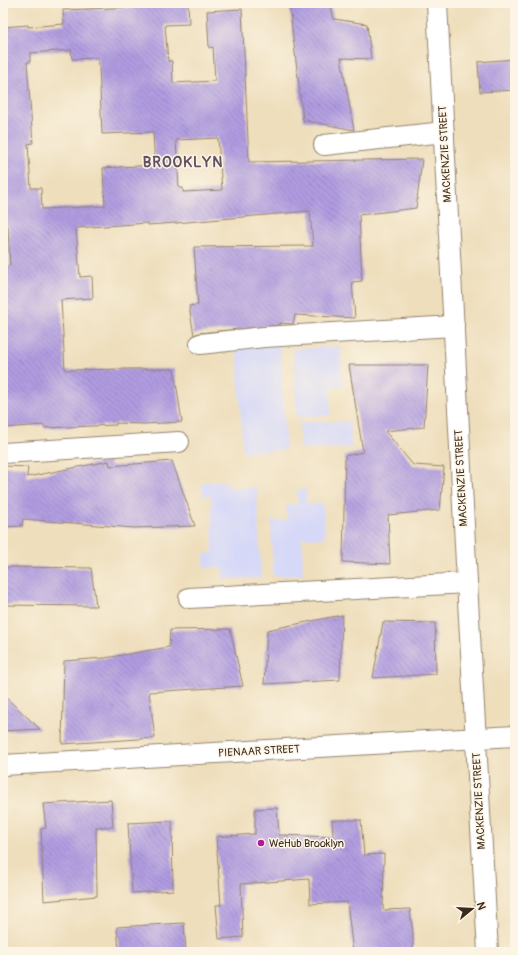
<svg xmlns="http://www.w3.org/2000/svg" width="518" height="955" font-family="Pangolin,sans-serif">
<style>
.built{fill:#d6d8f8}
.building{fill:url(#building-back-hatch);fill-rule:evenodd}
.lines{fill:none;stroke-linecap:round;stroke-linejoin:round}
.street-casing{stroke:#94846d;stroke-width:22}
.street{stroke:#fff;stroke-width:20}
.poi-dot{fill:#b5179e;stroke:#fcf5e5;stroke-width:1.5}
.labels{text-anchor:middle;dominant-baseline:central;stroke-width:3;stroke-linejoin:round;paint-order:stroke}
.street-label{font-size:11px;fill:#3b2a1e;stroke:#fcf5e5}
.poi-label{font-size:11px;fill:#3b2a1e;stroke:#fcf5e5;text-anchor:start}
.district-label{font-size:15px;font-weight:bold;letter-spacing:1px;fill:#645262;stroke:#fcf5e5}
</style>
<defs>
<pattern id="building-back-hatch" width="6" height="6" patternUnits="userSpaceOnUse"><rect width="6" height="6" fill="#b09ce1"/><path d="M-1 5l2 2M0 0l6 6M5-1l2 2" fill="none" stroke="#907fb6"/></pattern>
</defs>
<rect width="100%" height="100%" fill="#fcf5e5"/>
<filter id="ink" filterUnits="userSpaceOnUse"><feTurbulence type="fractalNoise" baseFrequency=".025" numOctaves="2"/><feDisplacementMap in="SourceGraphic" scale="8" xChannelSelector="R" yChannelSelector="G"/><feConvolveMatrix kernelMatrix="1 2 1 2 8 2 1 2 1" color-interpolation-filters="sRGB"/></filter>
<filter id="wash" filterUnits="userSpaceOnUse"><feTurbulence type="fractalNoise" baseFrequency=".012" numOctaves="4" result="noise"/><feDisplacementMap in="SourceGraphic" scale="16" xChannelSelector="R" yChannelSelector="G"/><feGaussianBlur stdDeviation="0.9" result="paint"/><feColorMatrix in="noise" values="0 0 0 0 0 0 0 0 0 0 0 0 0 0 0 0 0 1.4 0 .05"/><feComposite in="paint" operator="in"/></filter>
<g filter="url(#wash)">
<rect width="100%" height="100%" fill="#eedebc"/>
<g class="built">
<polygon points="280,345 286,450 243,452 237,348"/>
<polygon points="340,346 343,386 330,388 331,415 297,417 293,349"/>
<polygon points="350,421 351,448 300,449 299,422"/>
<polygon points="228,481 228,488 257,487 261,578 223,579 222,567 204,568 204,554 213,553 211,496 202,496 202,482"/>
<polygon points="306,489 307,504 323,504 325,538 302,538 303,575 273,576 271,521 287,520 286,505 297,504 297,490"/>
<polygon points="512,785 515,785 515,861"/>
</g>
<g id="blocks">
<g class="building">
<path d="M150 3H188L189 24 165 25 168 61H172L173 83 215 81 213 47 209 48 207 11 242 9 249 162 422 159 416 208 359 215 362 281 352 282 355 318 295 315 293 324 280 323V325L199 333 194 335 189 306 198 305 194 247 313 246 310 211 176 223 148 225V223L76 228 80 277 92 276 93 298 61 300 65 370 131 369H174L182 422 144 424 116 423V425L44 428V425L3 428V267L10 266 8 226H3V27L28 25V27L64 24 63 10 135 7V4ZM71 50 72 59 97 58 98 65H99L102 134 153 132 155 165 103 168 105 206 42 209 41 188H31L28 144 33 143 27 62H30V53ZM218 138 222 190 183 192V188H179L176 140Z"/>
<polygon points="289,3 330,3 334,19 367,24 371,59 341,58 354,130 303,120"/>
<polygon points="515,59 515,90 480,92 478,62"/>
<polygon points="349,365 428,365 424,427 385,431 413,465 444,467 440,510 388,515 390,564 343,562 345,456 363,452"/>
<polygon points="109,461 110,466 172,461 195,526 134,528 23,519 22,526 3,527 3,466 28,467 27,477"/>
<polygon points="3,567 91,568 96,606 3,605"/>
<polygon points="342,615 340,680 264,684 267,630"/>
<polygon points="383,622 435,623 436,674 373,678"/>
<polygon points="230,629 243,686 149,692 155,738 62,744 64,661 105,658 169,647 170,630"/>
<polygon points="3,695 40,729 3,731"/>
<polygon points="111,800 113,827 96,827 97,896 44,901 41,829 46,828 43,804"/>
<polygon points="277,808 279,835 333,837 332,820 361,820 364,855 384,854 383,910 410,909 413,934 413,952 353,952 347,902 310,904 309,879 241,884 243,937 219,939 216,905 221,905 216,837 255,834 255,809"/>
<polygon points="172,821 173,890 132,893 128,823"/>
<polygon points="184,923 186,952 119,952 117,927"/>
</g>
</g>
</g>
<g filter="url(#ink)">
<use href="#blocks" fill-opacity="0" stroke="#94846d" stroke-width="1"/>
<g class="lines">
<defs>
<g id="street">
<polyline points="437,3 467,583 488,952"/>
<polyline points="324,145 444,132"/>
<polyline points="200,344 264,337 454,326"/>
<polyline points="3,453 179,442"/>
<polyline points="189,598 467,583"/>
<polyline points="3,765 515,736"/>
</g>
</defs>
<use href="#street" class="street-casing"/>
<use href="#street" class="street"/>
</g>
</g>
<circle class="poi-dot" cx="261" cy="843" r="4"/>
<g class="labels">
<g class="street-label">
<text transform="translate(445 154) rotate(-93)">MACKENZIE STREET</text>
<text transform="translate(461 478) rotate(-93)">MACKENZIE STREET</text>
<text transform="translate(259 751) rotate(-3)">PIENAAR STREET</text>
<text transform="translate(479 801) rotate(-93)">MACKENZIE STREET</text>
</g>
<g class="poi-label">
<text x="269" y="843">WeHub Brooklyn</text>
</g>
<g class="district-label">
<text x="183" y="162">BROOKLYN</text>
</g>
</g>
<rect width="518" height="955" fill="none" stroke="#fcf5e5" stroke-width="16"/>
<g transform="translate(472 909) rotate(72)" stroke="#fcf5e5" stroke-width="3" paint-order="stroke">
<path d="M0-3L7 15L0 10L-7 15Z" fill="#3b2a1e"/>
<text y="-6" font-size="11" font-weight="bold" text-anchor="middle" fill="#3b2a1e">N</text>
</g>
</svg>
